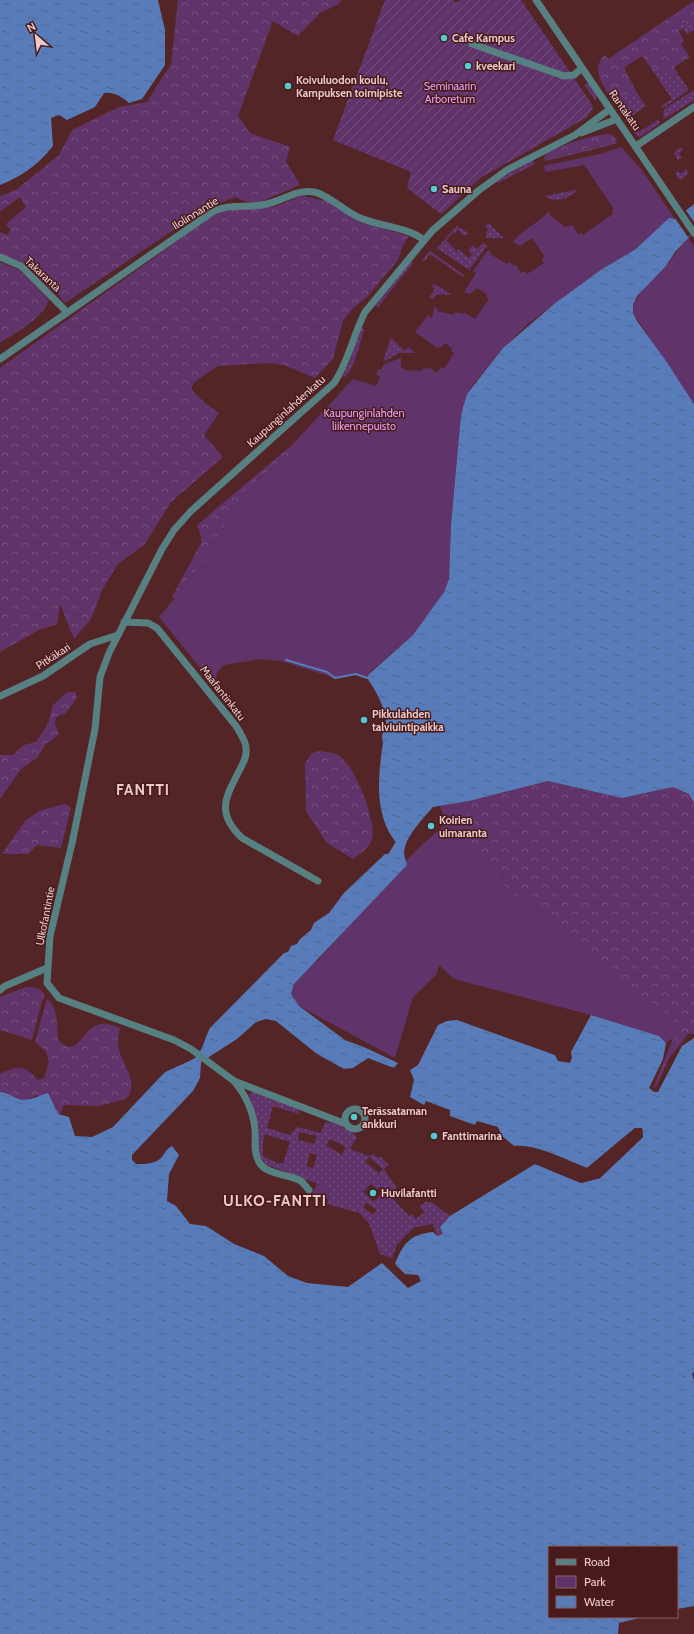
<svg xmlns="http://www.w3.org/2000/svg" width="694" height="1634" font-family="Cabin,sans-serif">
<style>
.grass{fill:url(#grass-dots);fill-rule:evenodd}
.forest{fill:url(#forest-crowns)}
.park{fill:#60346a}
.garden{fill:url(#garden-furrows)}
.water{fill:url(#water-ripples)}
.pier{fill:#542526}
.lines{fill:none;stroke-linecap:round;stroke-linejoin:round}
.stream{stroke:#577cb9;stroke-width:2}
.canal{stroke:#577cb9;stroke-width:7}
.minor{stroke:#578082;stroke-width:7}
.poi-dot{fill:#51ccd2;stroke:#491a1c;stroke-width:1.5}
.labels{text-anchor:middle;dominant-baseline:central;stroke-width:3;stroke-linejoin:round;paint-order:stroke}
.poi-label{font-size:11px;font-weight:bold;fill:#ebcbca;stroke:#491a1c;text-anchor:start}
.park-label{font-size:11px;fill:#e5a2f4;stroke:#491a1c}
.street-label{font-size:11px;fill:#ebcbca;stroke:#491a1c}
.district-label{font-size:15px;font-weight:bold;letter-spacing:1px;fill:#ebcbca;stroke:#491a1c}
</style>
<defs>
<pattern id="grass-dots" width="8" height="8" patternUnits="userSpaceOnUse"><rect width="8" height="8" fill="#60346a"/><path d="M2 2h.1M6 6h.1" fill="none" stroke="#77507e" stroke-width="1.8" stroke-linecap="round"/></pattern>
<pattern id="forest-crowns" width="20" height="18" patternUnits="userSpaceOnUse"><rect width="20" height="18" fill="#60346a"/><path d="M2 6a3 3 0 1 1 6 0M12 15a3 3 0 1 1 6 0" fill="none" stroke="#77507e"/></pattern>
<pattern id="garden-furrows" width="10" height="10" patternUnits="userSpaceOnUse"><rect width="10" height="10" fill="#60346a"/><path d="M-1 1l2-2M0 10L10 0M9 11l2-2" fill="none" stroke="#77507e"/></pattern>
<pattern id="water-ripples" width="26" height="14" patternUnits="userSpaceOnUse"><rect width="26" height="14" fill="#577cb9"/><path d="M2 4q2-2 4 0t4 0M15 11q2-2 4 0t4 0" fill="none" stroke="#51668e"/></pattern>
</defs>
<rect width="100%" height="100%" fill="#542526"/>
<g class="grass">
<polygon points="682,23 694,25 694,30 687,34 683,29 679,31 684,41 680,44 678,33 679,25"/>
<path d="M650 67C659 68 668 77 678 74L689 90 663 108 661 106 672 99Z"/>
<polygon points="588,82 597,95 596,101 584,85"/>
<polygon points="694,90 694,100 664,119 663,116 664,109"/>
<polygon points="637,93 646,106 629,118 639,132 658,120 660,123 640,137 636,135 614,102 618,101 620,94 626,95"/>
<polygon points="617,141 616,144 546,161 544,158 547,153 548,158"/>
<polygon points="681,147 683,150 679,153 682,158 678,160 674,153"/>
<polygon points="533,160 535,164 498,183 496,181"/>
<polygon points="686,169 689,173 680,180 675,173 678,171 680,174"/>
<path d="M575 190 576 192C567 198 555 204 545 196Z"/>
<polygon points="488,223 504,238 486,238 486,232 488,229 485,226"/>
<polygon points="457,226 468,233 464,236 458,230 454,234 453,232 446,240 457,251 459,249 468,258 472,255 468,250 473,245 477,249 483,243 487,246 469,270 437,248"/>
<polygon points="430,251 464,275 463,277 430,254 425,261 422,260"/>
<polygon points="410,261 413,263 378,307 375,305"/>
<polygon points="434,284 451,294 451,295 438,294 432,299 429,297 435,289 432,287"/>
<path d="M363 327 364 331C360 341 354 373 344 377L343 375 349 364 360 330Z"/>
<polygon points="391,338 405,351 409,347 415,353 399,353 387,360 383,361"/>
<path d="M252 1092 299 1109V1114L273 1106 267 1128 290 1135 297 1127 321 1133 325 1122C338 1123 348 1128 357 1137L350 1149 368 1156 376 1153 374 1155 378 1158 380 1156 389 1165 384 1169 397 1188 392 1193 380 1187 377 1189 371 1184 363 1192 374 1202 381 1194 380 1193 382 1191 393 1199 409 1216 412 1214 416 1219 424 1212 420 1207 425 1202H431L450 1216 440 1227 443 1234 437 1236 433 1224 415 1227 407 1234 397 1245 392 1258 380 1254 369 1223 359 1213 327 1204 331 1189 265 1164 257 1151 259 1128 249 1094ZM299 1132 317 1136 314 1144 298 1140ZM265 1134 290 1142 283 1163H277L263 1156V1143ZM330 1139 346 1147 342 1155 326 1145ZM310 1153 317 1155 313 1168 306 1166ZM369 1157 383 1169 379 1173 365 1162ZM367 1203 377 1210 373 1215 363 1207Z"/>
</g>
<g class="forest">
<polygon points="178,0 341,0 339,4 320,13 298,36 273,21 238,116 250,133 290,147 286,161 300,185 260,202 248,202 235,197 206,208 65,303 53,288 50,289 24,263 0,254 0,232 8,235 10,230 6,224 26,207 20,197 0,212 0,196 16,190 59,155 72,130 119,107 147,102 171,64"/>
<path d="M694 1V25L682 23 679 25V41L690 57 674 67 678 74 670 75 650 67 642 56 625 67V70L637 93 631 96 620 94 618 95 620 99 614 102C605 89 589 69 605 55L608 59Z"/>
<path d="M607 134 613 135 617 141 547 158V153C566 143 586 137 607 134Z"/>
<path d="M303 196 326 201 359 222 409 236 404 243 398 260 367 297 353 308 343 321 333 359 315 378 284 365 269 363 218 366 194 382 191 389 205 403 219 413 204 435 223 457 171 502 145 544 117 565 102 590 91 619 74 639 60 604 57 624 39 630 0 652V368L218 212C235 207 254 210 271 207 282 206 292 198 303 196Z"/>
<path d="M0 262 19 270 49 300C40 321 18 331 0 343Z"/>
<polygon points="292,445 295,456 274,467 258,479 225,523 223,532 211,547 200,569 188,578 177,599 172,597 201,543 201,536 197,525"/>
<polygon points="67,692 75,692 77,698 66,713 56,717 55,724 59,734 45,745 38,757 21,769 0,799 0,755 13,755 24,745 36,742 48,724 53,705"/>
<path d="M319 751C325 752 333 752 338 755 354 763 377 822 372 839 369 848 360 854 353 859L327 843 306 811 305 763 312 753Z"/>
<polygon points="548,781 622,798 673,787 689,794 694,803 694,1034 688,1034 668,1060 656,1088 654,1086 677,1029 635,995 613,983 577,940 557,921 515,896 495,878 471,850 463,825 469,801"/>
<polygon points="64,804 71,807 61,848 37,845 28,854 2,854 25,821 39,811"/>
<path d="M26 987C35 987 42 988 45 997L42 1001 32 1040 0 1030V997Z"/>
<path d="M47 999C59 1009 57 1026 58 1040 85 1066 79 1008 120 1028 118 1036 117 1042 119 1050 123 1067 140 1082 126 1099L99 1106 64 1105 58 1119 64 1118 68 1121C37 1124 50 1108 38 1095L20 1102 8 1097 0 1096V1074C19 1065 24 1065 38 1080L44 1078C51 1060 51 1054 35 1042Z"/>
</g>
<g class="park">
<path d="M621 147 641 169 675 219 636 249 602 269 554 304 528 324 503 348 473 385 467 394 460 425 451 525 449 579 444 592 413 635 371 671 367 678 356 674 335 678 281 661 260 659 224 665 217 672 215 686 159 617 175 598 177 599 188 578 200 569 211 547 223 532 225 523 244 491 274 467 295 456 292 445 353 379 376 386 380 376 376 375 378 369 381 370 384 364 401 358V368H404L405 370 422 371V369L430 368 437 373 441 367 444 369 454 353 451 351 452 348 445 343 441 347 437 348 415 332 428 315 432 318 434 307 437 308V311L454 315 455 312 463 314 464 312 475 319 489 299 486 296 487 294 477 288 470 294 464 292 476 273 473 271 488 250 491 252 490 254 507 264 509 262 514 266 516 265 521 273 525 271 527 274 544 263 542 259 545 257 532 238 520 246 513 242C522 229 538 224 549 211L550 212 549 214 565 227 572 225 579 235 581 233 583 235 613 214 612 211 614 209 584 165 546 172 543 166 600 154Z"/>
<path d="M688 237 694 247V404L633 313C632 294 653 281 665 267 673 258 680 247 688 237Z"/>
<polygon points="469,801 463,825 471,850 515,896 557,921 577,940 613,983 655,1004 671,1016 677,1029 674,1037 666,1043 659,1036 591,1015 454,979 439,965 436,975 413,997 395,1058 299,1006 291,995 294,984 314,963 318,960 407,860 424,843 447,823 440,806"/>
<polygon points="317,1184 331,1189 328,1199 312,1194"/>
</g>
<polygon class="garden" points="385,0 453,0 456,3 461,0 521,0 593,106 592,110 586,118 482,177 441,214 407,188 411,172 333,140"/>
<g class="water">
<path d="M0 0H158L165 30V65L142 99 129 103C121 96 114 92 104 93L95 107 67 120 59 115 51 118 53 146C39 164 21 177 0 185Z"/>
<path d="M694 204V229L692 234 675 252 666 266 637 296 633 305V313L637 321 666 361 694 404V803L689 794 673 787 622 798 548 781 469 801 433 807C423 819 405 836 404 853 404 856 406 861 407 865L294 984 291 994 299 1006 345 1040 366 1048 398 1063 394 1068 368 1058 353 1068 344 1069 317 1054 276 1021 266 1019 256 1022 237 1039 201 1062 200 1078 193 1091 132 1155V1160L136 1164C145 1164 155 1164 161 1158 165 1153 166 1149 172 1146L179 1155 169 1174 167 1201 176 1206 190 1224 206 1226 234 1244 264 1256 288 1276 307 1283 348 1287 382 1263 408 1288 421 1281 418 1275 405 1274 395 1264C403 1244 410 1234 433 1232L437 1236 443 1234 440 1227 450 1216 535 1164 581 1183 600 1178 643 1137 642 1128H635L587 1168C567 1160 535 1143 514 1146L502 1136 498 1127 477 1121 475 1125 450 1116V1110L426 1101 424 1105 410 1097 414 1080 410 1070 418 1065 438 1025 447 1021 457 1020 555 1055 558 1061 570 1063 572 1057 571 1052 591 1015 659 1036 666 1043 663 1059 649 1088 654 1092H658L682 1046 694 1038V1372L692 1374 694 1380V1606L677 1609V1547H549V1617H643L619 1623 618 1634H0V1092C7 1093 10 1095 16 1098 26 1103 38 1096 48 1093L58 1114 69 1117 75 1136 92 1137 113 1127 164 1073C172 1068 192 1061 196 1057 203 1050 205 1037 210 1028L284 953 288 952 291 946 297 944 300 939 311 930 314 923 329 913 344 893 385 854C391 854 395 853 398 847 395 840 390 835 387 828 375 800 379 772 383 742 380 732 385 733 386 725 387 710 375 689 367 678L368 675 413 635 444 592 449 579 451 525 460 425 462 411 467 394 503 348 554 304 602 269 636 249 669 218 675 219Z"/>
</g>
<g class="pier">
<polygon points="685,209 694,222 694,233 688,237 674,217"/>
<polygon points="635,1128 642,1128 643,1137 600,1178 581,1183 535,1164 535,1163 581,1181 599,1177 641,1137 640,1130 636,1130 588,1170 539,1152 540,1150 587,1168"/>
</g>
<g class="lines">
<polyline class="stream" points="286,660 327,672 335,678 356,674 367,678"/>
<polyline class="canal" points="390,858 401,840"/>
<g class="minor">
<polyline points="536,0 694,233"/>
<polyline points="472,44 564,76 574,75 582,68"/>
<polyline points="581,133 617,119"/>
<polyline points="636,146 694,107"/>
<polyline points="0,257 21,266 67,312"/>
<path d="M0 359 211 213C229 202 247 209 267 204 282 201 297 189 314 192 327 194 344 211 358 217 380 227 405 226 424 240"/>
<path d="M124 622 148 623 157 628 236 726C240 733 246 741 246 748 247 756 244 762 240 769 226 797 215 812 242 838L318 881"/>
<polyline points="0,696 43,676 90,644 118,635"/>
<polyline points="0,990 5,986 47,968"/>
<path d="M234 1081C245 1094 253 1111 255 1129 256 1140 253 1152 259 1162 266 1175 289 1174 301 1181 304 1183 306 1187 309 1190"/>
<circle cx="355" cy="1119" r="10"/>
<path d="M346 1124 234 1081 191 1049 174 1040 59 998 47 983 50 936 73 839 95 729 100 677 109 653 162 549 174 530 191 511 334 383C349 361 353 335 365 312L432 231 478 191 507 170 575 135 610 109"/>
</g>
</g>
<g class="poi-dot">
<circle cx="444" cy="38" r="4"/>
<circle cx="468" cy="66" r="4"/>
<circle cx="288" cy="86" r="4"/>
<circle cx="434" cy="189" r="4"/>
<circle cx="364" cy="720" r="4"/>
<circle cx="431" cy="826" r="4"/>
<circle cx="354" cy="1117" r="4"/>
<circle cx="434" cy="1136" r="4"/>
<circle cx="373" cy="1193" r="4"/>
</g>
<g class="labels">
<g class="poi-label">
<text x="452" y="38">Cafe Kampus</text>
<text x="476" y="66">kveekari</text>
<text x="296" y="80">Koivuluodon koulu,<tspan x="296" dy="13">Kampuksen toimipiste</tspan></text>
<text x="442" y="189">Sauna</text>
<text x="372" y="714">Pikkulahden<tspan x="372" dy="13">talviuintipaikka</tspan></text>
<text x="439" y="820">Koirien<tspan x="439" dy="13">uimaranta</tspan></text>
<text x="362" y="1111">Terässataman<tspan x="362" dy="13">ankkuri</tspan></text>
<text x="442" y="1136">Fanttimarina</text>
<text x="381" y="1193">Huvilafantti</text>
</g>
<g class="park-label">
<text x="450" y="86">Seminaarin<tspan x="450" dy="13">Arboretum</tspan></text>
<text x="364" y="413">Kaupunginlahden<tspan x="364" dy="13">liikennepuisto</tspan></text>
</g>
<g class="street-label">
<text transform="translate(625 110) rotate(55)">Rantakatu</text>
<text transform="translate(195 213) rotate(-32)">Ilolinnantie</text>
<text transform="translate(43 274) rotate(43)">Takaranta</text>
<text transform="translate(286 411) rotate(-42)">Kaupunginlahdenkatu</text>
<text transform="translate(53 656) rotate(-33)">Pitkäkari</text>
<text transform="translate(223 693) rotate(52)">Maafantinkatu</text>
<text transform="translate(45 916) rotate(-79)">Ulkofantintie</text>
</g>
<g class="district-label">
<text x="143" y="790">FANTTI</text>
<text x="275" y="1201">ULKO-FANTTI</text>
</g>
</g>
<rect x="548" y="1546" width="130" height="72" fill="#491a1c" stroke="#8a6162"/>
<rect x="556" y="1559" width="20" height="6" fill="#578082" stroke="#8a6162"/>
<text x="584" y="1566" font-size="12" fill="#ebcbca">Road</text>
<rect x="556" y="1576" width="20" height="12" fill="#60346a" stroke="#8a6162"/>
<text x="584" y="1586" font-size="12" fill="#ebcbca">Park</text>
<rect x="556" y="1596" width="20" height="12" fill="url(#water-ripples)" stroke="#8a6162"/>
<text x="584" y="1606" font-size="12" fill="#ebcbca">Water</text>
<g transform="translate(36 36) rotate(332)" stroke="#491a1c" stroke-width="3" paint-order="stroke">
<path d="M0-3L7 15L0 10L-7 15Z" fill="#ebcbca"/>
<text y="-6" font-size="11" font-weight="bold" text-anchor="middle" fill="#ebcbca">N</text>
</g>
</svg>
